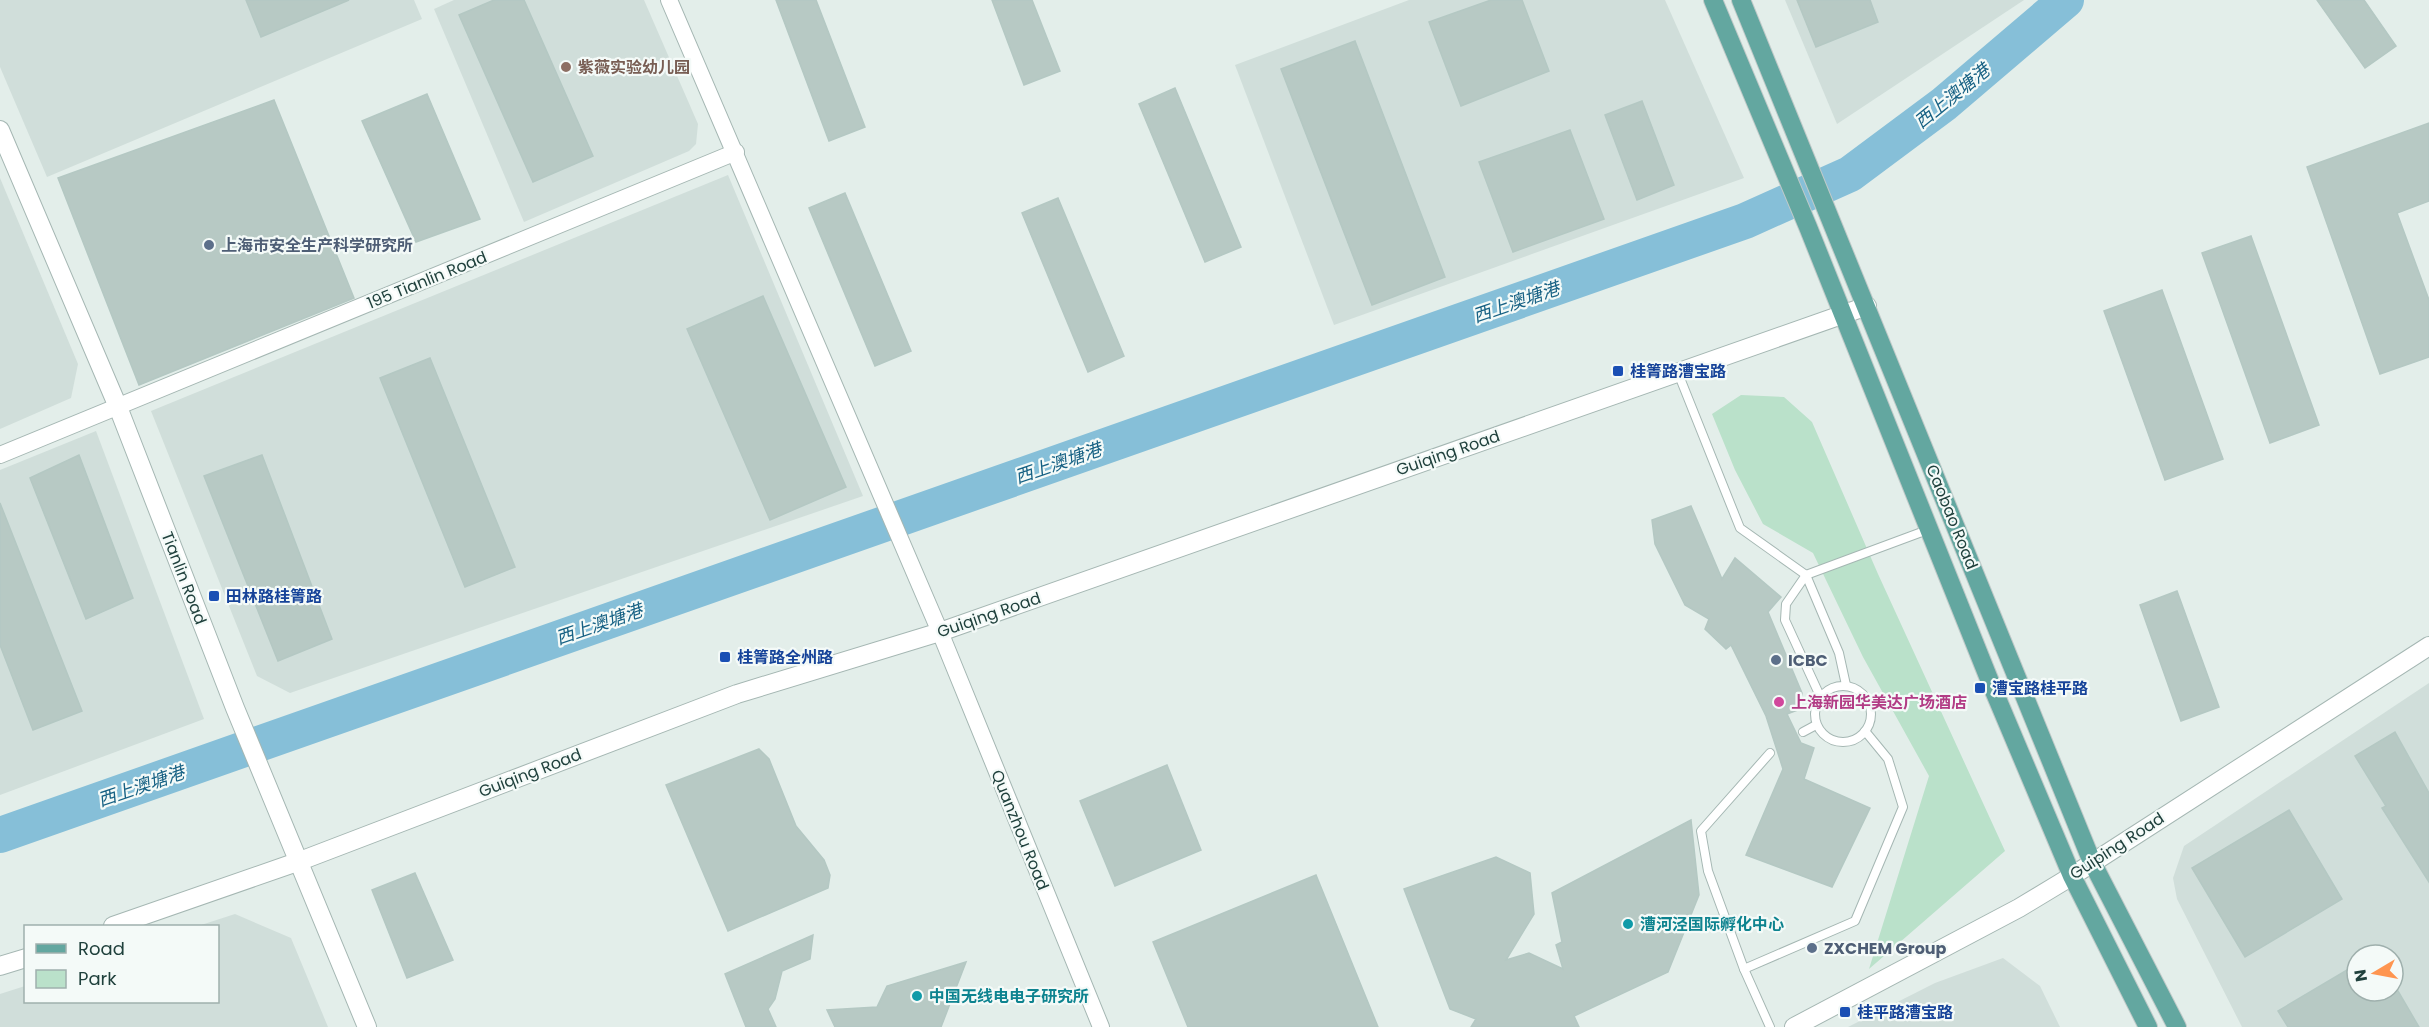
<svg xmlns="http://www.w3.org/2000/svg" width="2429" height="1027" font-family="Poppins,'Noto Sans SC',sans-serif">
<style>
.built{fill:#d0deda;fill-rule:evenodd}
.green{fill:#bae1ca}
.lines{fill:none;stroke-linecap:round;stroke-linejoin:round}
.river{stroke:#86bfd8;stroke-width:36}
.building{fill:#b7c9c4;stroke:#b4c8c3;stroke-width:1.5}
.service-casing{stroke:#a5b7b3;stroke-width:10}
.minor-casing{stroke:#a5b7b3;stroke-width:18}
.tertiary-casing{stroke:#a5b7b3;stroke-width:20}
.primary-casing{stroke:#c1cac9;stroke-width:20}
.service{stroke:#fff;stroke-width:8}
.minor{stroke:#fff;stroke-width:16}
.tertiary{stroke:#fff;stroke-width:18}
.primary{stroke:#63a7a0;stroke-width:18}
.education-dot{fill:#8d6e63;stroke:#f4faf8;stroke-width:2}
.service-dot{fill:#5c6f8a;stroke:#f4faf8;stroke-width:2}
.transit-dot{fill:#1a4fb4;stroke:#f4faf8;stroke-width:2}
.hotel-dot{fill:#d1479c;stroke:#f4faf8;stroke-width:2}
.culture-dot{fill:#0f9aa8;stroke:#f4faf8;stroke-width:2}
.labels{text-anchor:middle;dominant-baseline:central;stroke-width:4.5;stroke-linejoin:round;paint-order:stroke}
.education-label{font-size:16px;font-weight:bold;fill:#785e54;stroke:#f4faf8;text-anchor:start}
.service-label{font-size:16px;font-weight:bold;fill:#4e5e75;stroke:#f4faf8;text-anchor:start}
.street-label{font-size:16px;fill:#20413d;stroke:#f4faf8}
.transit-label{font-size:16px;font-weight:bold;fill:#164399;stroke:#f4faf8;text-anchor:start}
.hotel-label{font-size:16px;font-weight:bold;fill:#b23c85;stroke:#f4faf8;text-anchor:start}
.culture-label{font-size:16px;font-weight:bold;fill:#0d838f;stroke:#f4faf8;text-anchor:start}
.water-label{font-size:18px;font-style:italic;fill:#156083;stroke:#f4faf8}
</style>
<rect width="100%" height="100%" fill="#e3eeea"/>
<g class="built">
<polygon points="0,0 414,0 422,19 47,177 0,67"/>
<polygon points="454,0 644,0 698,124 696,144 689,151 524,222 434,9"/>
<polygon points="1409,0 1665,0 1744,178 1334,325 1235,65"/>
<polygon points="1785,0 2024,0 1837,124"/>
<polygon points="728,175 863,496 290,693 257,676 151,411"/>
<polygon points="0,178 78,364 71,398 0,429"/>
<polygon points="96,431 204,719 0,795 0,470"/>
<path d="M2429 683V1027H2242L2177 899 2173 878 2184 846ZM2357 955H2393V991H2357Z"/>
<polygon points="235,914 291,938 328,1027 0,1027 0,994 25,986 26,1002 218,1002 218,926 198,926"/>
<polygon points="2003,958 2040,986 2060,1027 1848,1027 1935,983"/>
</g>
<polygon class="green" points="1741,395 1784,397 1812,422 1878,574 2005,851 1869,969 1929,776 1863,657 1813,553 1763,524 1735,470 1712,414"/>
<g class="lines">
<polyline class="river" points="0,835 1745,221 1850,174 1944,104 2066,0"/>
</g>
<g class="building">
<polygon points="246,0 349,0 261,37"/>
<polygon points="494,0 524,0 593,156 533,182 459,15"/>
<polygon points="776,0 816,0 865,127 829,141"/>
<polygon points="992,0 1032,0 1060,71 1024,85"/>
<polygon points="1491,0 1522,0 1549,71 1461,106 1429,22"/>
<polygon points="1797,0 1870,0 1878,22 1816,47"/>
<polygon points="2317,0 2364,0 2396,46 2365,68"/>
<polygon points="1355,41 1445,277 1372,305 1281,69"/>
<polygon points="1175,88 1241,247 1205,262 1139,104"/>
<polygon points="427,94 480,219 416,242 362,121"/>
<polygon points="274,100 354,298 139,385 58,178"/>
<polygon points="1642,101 1674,185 1637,200 1605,115"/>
<polygon points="2429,123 2429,201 2397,213 2429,300 2429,357 2380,374 2307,167"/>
<polygon points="1570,130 1604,219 1513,252 1479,162"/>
<polygon points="845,193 911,351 875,366 809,208"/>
<polygon points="1058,198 1124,356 1088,372 1022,213"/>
<polygon points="2251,236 2319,425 2270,443 2202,253"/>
<polygon points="2162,290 2223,459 2165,480 2104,311"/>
<polygon points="763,296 846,487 770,520 687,329"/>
<polygon points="430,358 515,567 465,587 380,378"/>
<polygon points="79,455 133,598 86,619 30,478"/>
<polygon points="262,455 332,639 278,661 204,476"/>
<polygon points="0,503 82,711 33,730 0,645"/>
<polygon points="1691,506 1722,579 1735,558 1781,597 1768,612 1802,693 1798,710 1787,714 1801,743 1814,748 1804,779 1870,808 1832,887 1746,855 1783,769 1766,716 1731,645 1726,649 1705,629 1709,619 1685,605 1655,544 1652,520"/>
<polygon points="2177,591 2219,707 2181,721 2140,605"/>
<polygon points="2395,732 2429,793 2429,882 2382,808 2386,806 2355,756"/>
<polygon points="759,749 769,759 796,826 824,860 830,875 828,888 728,931 666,785"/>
<polygon points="1167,765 1201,850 1115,886 1080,801"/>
<polygon points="2289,810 2342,899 2245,957 2192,868"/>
<polygon points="1691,820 1699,895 1668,972 1574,1016 1579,1027 1471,1027 1476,1019 1450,1009 1404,889 1496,857 1530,873 1534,914 1506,960 1529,953 1563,969 1556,945 1562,942 1552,893"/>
<polygon points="415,873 453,960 407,978 372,890"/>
<polygon points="1316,875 1378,1027 1188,1027 1153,942"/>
<polygon points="813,935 810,959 782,971 775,999 768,1009 776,1027 746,1027 725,974"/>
<polygon points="966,962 941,1027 835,1027 827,1010 877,1007 887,986"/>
<polygon points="2357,964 2357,991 2398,991 2419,1027 2288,1027 2278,1011"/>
</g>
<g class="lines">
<defs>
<g id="service">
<polyline points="1678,373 1740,528 1806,575 1930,529"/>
<polyline points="1806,575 1786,604 1785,620 1820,696"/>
<polyline points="1806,575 1839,653 1846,685"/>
<circle cx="1843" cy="714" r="28"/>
<polyline points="1803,732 1816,725"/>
<polyline points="1770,753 1701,831 1708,871 1744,969 1855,921 1903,807 1888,759 1865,731"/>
<polyline points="1744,969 1770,1027"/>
</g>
<g id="minor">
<polyline points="669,0 940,632 1101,1027"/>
<polyline points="0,455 736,152"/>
</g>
<g id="tertiary">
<polyline points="0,130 118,407 235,708 367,1027"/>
<polyline points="113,926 300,861 737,694 940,632 1867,306"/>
<polyline points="0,966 26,958"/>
<polyline points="1794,1027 2019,908 2072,876 2429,646"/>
</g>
<g id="primary">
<polyline points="1713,0 1808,227 1991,684 2072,876 2148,1027"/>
<polyline points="1741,0 2092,862 2177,1027"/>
</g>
</defs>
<use href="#service" class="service-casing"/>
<use href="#minor" class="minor-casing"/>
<use href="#tertiary" class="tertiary-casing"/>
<use href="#primary" class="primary-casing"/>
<use href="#service" class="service"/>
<use href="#minor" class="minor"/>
<use href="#tertiary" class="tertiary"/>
<use href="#primary" class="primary"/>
</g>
<circle class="education-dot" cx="566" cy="67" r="6"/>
<g class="service-dot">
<circle cx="209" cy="245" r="6"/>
<circle cx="1776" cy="660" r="6"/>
<circle cx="1812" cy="948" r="6"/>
</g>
<g class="transit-dot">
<rect x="1612" y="365" width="12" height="12" rx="3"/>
<rect x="208" y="590" width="12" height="12" rx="3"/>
<rect x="719" y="651" width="12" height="12" rx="3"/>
<rect x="1974" y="682" width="12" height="12" rx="3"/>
<rect x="1839" y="1006" width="12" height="12" rx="3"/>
</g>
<circle class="hotel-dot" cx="1779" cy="702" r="6"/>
<g class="culture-dot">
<circle cx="1628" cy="924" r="6"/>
<circle cx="917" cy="996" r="6"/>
</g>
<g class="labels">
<g class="education-label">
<text x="578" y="67">紫薇实验幼儿园</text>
</g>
<g class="service-label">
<text x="221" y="245">上海市安全生产科学研究所</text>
<text x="1788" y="660">ICBC</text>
<text x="1824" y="948">ZXCHEM Group</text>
</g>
<g class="street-label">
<text transform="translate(427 280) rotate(-22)">195 Tianlin Road</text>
<text transform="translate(1448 453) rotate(-19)">Guiqing Road</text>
<text transform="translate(1952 517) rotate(68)">Caobao Road</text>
<text transform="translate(184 578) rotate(69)">Tianlin Road</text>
<text transform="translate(989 615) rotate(-19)">Guiqing Road</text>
<text transform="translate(530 773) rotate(-21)">Guiqing Road</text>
<text transform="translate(1020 830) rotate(68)">Quanzhou Road</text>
<text transform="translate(2117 846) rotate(-33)">Guiping Road</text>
</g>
<g class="transit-label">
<text x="1630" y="371">桂箐路漕宝路</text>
<text x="226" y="596">田林路桂箐路</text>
<text x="737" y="657">桂箐路全州路</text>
<text x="1992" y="688">漕宝路桂平路</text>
<text x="1857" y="1012">桂平路漕宝路</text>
</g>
<g class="hotel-label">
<text x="1791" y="702">上海新园华美达广场酒店</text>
</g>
<g class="culture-label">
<text x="1640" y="924">漕河泾国际孵化中心</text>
<text x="929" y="996">中国无线电电子研究所</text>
</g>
<g class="water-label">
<text transform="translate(1952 96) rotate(-39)">西上澳塘港</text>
<text transform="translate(1516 302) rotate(-19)">西上澳塘港</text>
<text transform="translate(1058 463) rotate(-19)">西上澳塘港</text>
<text transform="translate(599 624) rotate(-19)">西上澳塘港</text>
<text transform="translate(141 786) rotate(-19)">西上澳塘港</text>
</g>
</g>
<rect x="24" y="925" width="195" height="78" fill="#f4faf8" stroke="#9fb0ad" stroke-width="1.5"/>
<rect x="36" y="944" width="30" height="9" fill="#63a7a0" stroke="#9fb0ad" stroke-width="1.5"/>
<text x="78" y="955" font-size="18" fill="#20413d">Road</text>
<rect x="36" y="970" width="30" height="18" fill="#bae1ca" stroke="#9fb0ad" stroke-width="1.5"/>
<text x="78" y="985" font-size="18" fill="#20413d">Park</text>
<g transform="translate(2375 973) rotate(260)"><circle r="28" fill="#f4faf8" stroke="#9fb0ad" stroke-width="1.5"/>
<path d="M0-4.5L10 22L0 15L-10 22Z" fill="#fe9550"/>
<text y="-9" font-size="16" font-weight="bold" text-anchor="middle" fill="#20413d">N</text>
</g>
</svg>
